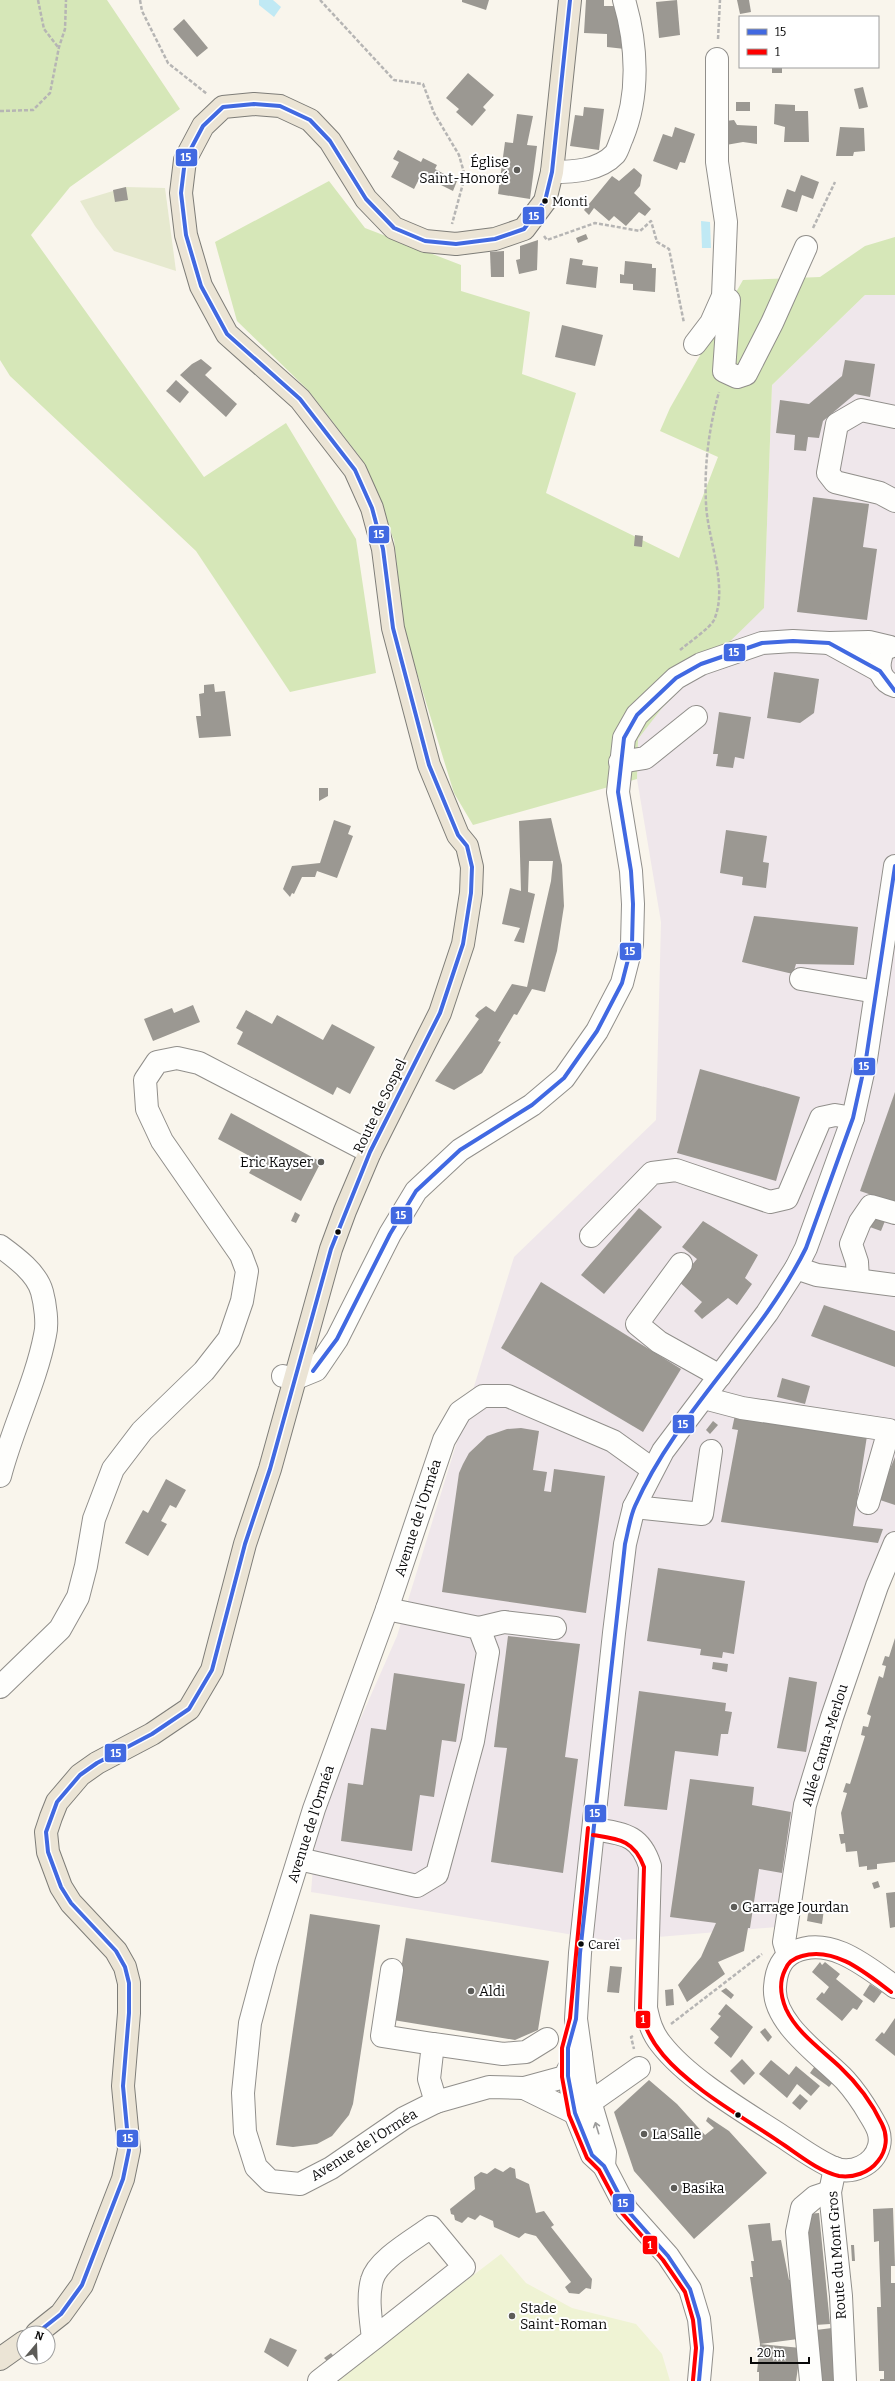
<svg xmlns="http://www.w3.org/2000/svg" width="895" height="2381" font-family="Bitter,serif">
<style>
.industrial{fill:#efe7eb}
.forest{fill:#d6e7b8}
.cemetery{fill:#e6e9cf}
.pitch{fill:#eff3d4}
.water{fill:#c0e9f4}
.building{fill:#9b9892}
.lines{fill:none;stroke-linecap:round;stroke-linejoin:round}
.minor-casing{stroke:#918f8b;stroke-width:24}
.major-casing{stroke:#7e7d78;stroke-width:24}
.path{stroke:#b6b5b4;stroke-width:2.5;stroke-dasharray:4 2;stroke-linecap:butt}
.minor{stroke:#fefefc;stroke-width:22}
.major{stroke:#ebe4d5;stroke-width:22}
.bus-1-casing{stroke:#fff;stroke-width:7}
.bus-2-casing{stroke:#fff;stroke-width:7}
.bus-1{stroke:#4169e1;stroke-width:4}
.bus-2{stroke:#f00;stroke-width:4}
.oneway{stroke:#9c9c9b}
.poi-dot{fill:#5d5c58;stroke:#fff;stroke-width:1.5}
.bus-dot{fill:#090909;stroke:#fff;stroke-width:1.5}
.labels{text-anchor:middle;dominant-baseline:central;stroke-width:4;stroke-linejoin:round;paint-order:stroke}
.bus-label{font-size:13px;fill:#090909;stroke:#fff;text-anchor:start}
.poi-label{font-size:14px;fill:#090909;stroke:#fff;text-anchor:start}
.street-label{font-size:14px;fill:#090909;stroke:#fff}
.line-badge{stroke:#fff;stroke-width:1.5}
.badge-label{font-size:11px;text-anchor:middle;font-weight:bold;fill:#fff}
</style>
<rect width="100%" height="100%" fill="#f9f5ec"/>
<polygon class="industrial" points="865,295 895,295 895,1562 777,1927 611,1941 311,1892 316,1832 334,1779 397,1636 514,1257 656,1120 661,922 637,779 638,740 607,753 764,608 772,385"/>
<g class="forest">
<polygon points="0,0 107,0 180,109 70,187 31,235 204,477 286,423 356,539 376,673 290,692 196,551 10,376 0,360"/>
<polygon points="329,181 365,228 461,265 461,291 530,312 522,374 576,393 546,493 679,558 718,457 660,431 670,408 743,280 820,277 865,246 895,237 895,295 865,295 772,385 764,608 662,708 638,739 637,779 473,825 454,793 404,631 394,540 360,457 308,390 237,321 215,242"/>
</g>
<polygon class="cemetery" points="126,187 165,188 176,271 114,251 95,226 80,201"/>
<polygon class="pitch" points="501,2254 526,2283 572,2308 636,2324 662,2354 670,2381 335,2381"/>
<g class="water">
<polygon points="259,0 273,0 281,7 274,17 259,5"/>
<polygon points="701,221 710,222 711,248 702,248"/>
</g>
<g class="building">
<polygon points="462,0 489,0 486,10 462,2"/>
<polygon points="586,0 604,0 604,6 618,6 625,49 607,47 607,34 584,33"/>
<polygon points="677,0 680,35 659,38 656,2"/>
<polygon points="737,0 749,0 751,12 740,14"/>
<polygon points="184,19 208,48 197,57 173,29"/>
<rect x="772" y="67" width="10" height="6"/>
<polygon points="468,73 494,95 483,107 486,110 472,126 456,112 459,109 446,98"/>
<polygon points="863,87 868,107 859,109 854,89"/>
<rect x="736" y="102" width="14" height="9"/>
<polygon points="775,104 795,105 795,111 808,111 809,142 784,142 785,127 774,124"/>
<polygon points="584,107 604,109 599,150 570,146 575,115 583,116"/>
<polygon points="517,114 533,116 527,145 537,146 530,199 498,194 505,142 513,143"/>
<polygon points="734,120 737,125 757,126 757,144 743,142 726,145 725,121"/>
<polygon points="675,127 695,134 685,163 680,162 677,170 653,161 663,134 672,137"/>
<polygon points="840,127 864,128 865,151 854,152 853,156 836,156"/>
<polygon points="398,150 421,162 423,158 437,165 435,169 457,181 453,191 421,175 414,189 391,177 399,162 393,159"/>
<polygon points="634,168 642,175 640,186 634,193 651,209 645,216 639,212 626,226 614,216 609,221 594,208 589,215 584,210 612,176 619,181"/>
<polygon points="801,175 819,182 813,199 802,195 797,212 781,207 787,189 795,192"/>
<polygon points="126,187 128,200 115,202 113,190"/>
<polygon points="586,234 588,239 578,243 576,238"/>
<polygon points="538,240 537,270 519,274 516,260 520,259 520,246"/>
<polygon points="504,251 504,277 491,277 490,252"/>
<polygon points="570,258 583,260 582,265 598,267 596,288 566,284"/>
<polygon points="625,261 652,264 652,268 656,268 655,292 633,290 633,284 620,283 620,274 624,275"/>
<polygon points="562,325 603,335 595,366 555,357"/>
<polygon points="201,359 212,368 205,375 237,404 226,417 180,375 192,364"/>
<polygon points="845,360 875,364 870,397 855,394 823,421 819,438 808,437 806,451 794,450 795,435 776,433 780,400 809,404 842,376"/>
<polygon points="176,380 189,392 180,403 166,391"/>
<polygon points="813,497 869,504 863,547 877,549 867,620 797,612"/>
<polygon points="635,535 643,536 642,547 634,546"/>
<polygon points="774,672 819,679 814,713 800,723 767,718"/>
<polygon points="214,684 215,692 225,691 231,736 199,738 196,716 201,716 199,694 204,693 204,685"/>
<polygon points="719,712 751,717 744,759 735,757 733,768 716,766 718,754 713,754"/>
<polygon points="319,788 328,788 328,796 319,801"/>
<polygon points="551,818 562,865 564,906 557,951 545,992 532,989 517,1015 514,1014 498,1041 501,1042 482,1073 454,1090 435,1081 479,1019 475,1016 478,1012 486,1006 495,1012 512,984 527,987 551,881 553,861 529,861 528,892 535,894 524,943 514,941 520,928 502,924 510,888 521,891 519,821"/>
<polygon points="334,820 351,826 348,834 353,836 337,878 317,871 315,877 302,877 294,894 292,893 290,897 283,889 292,866 320,863"/>
<polygon points="726,830 767,836 763,862 769,863 766,888 742,885 743,877 720,873"/>
<polygon points="754,916 858,927 854,965 796,964 793,974 742,962"/>
<polygon points="193,1005 200,1022 153,1041 144,1019 172,1008 174,1013"/>
<polygon points="246,1010 272,1024 277,1015 323,1040 332,1024 375,1047 350,1094 337,1087 333,1095 237,1044 243,1032 236,1028"/>
<polygon points="700,1069 800,1097 776,1181 677,1153"/>
<polygon points="895,1092 895,1203 860,1191"/>
<polygon points="231,1113 321,1162 301,1201 249,1173 257,1160 218,1139"/>
<polygon points="639,1208 662,1227 604,1294 581,1275"/>
<polygon points="295,1212 300,1215 296,1223 291,1221"/>
<polygon points="872,1215 887,1216 881,1231 867,1226"/>
<polygon points="703,1221 758,1255 745,1278 752,1284 737,1305 728,1298 702,1319 694,1311 702,1302 678,1281 697,1259 682,1247"/>
<polygon points="541,1282 681,1369 643,1432 501,1348"/>
<polygon points="824,1305 895,1331 895,1367 811,1336"/>
<polygon points="782,1378 810,1386 805,1404 777,1397"/>
<polygon points="735,1415 867,1436 853,1526 883,1529 878,1543 721,1522 738,1430 732,1429"/>
<polygon points="713,1421 718,1425 710,1434 706,1430"/>
<polygon points="521,1428 539,1431 533,1470 547,1472 544,1491 551,1492 554,1469 605,1476 586,1613 442,1592 459,1473 463,1464 469,1453 487,1436 507,1429"/>
<polygon points="895,1457 895,1505 877,1499"/>
<polygon points="166,1479 186,1490 176,1508 170,1505 161,1521 167,1524 148,1556 125,1543 143,1510 148,1513"/>
<polygon points="658,1568 745,1581 734,1654 723,1652 722,1658 700,1655 701,1649 647,1641"/>
<polygon points="508,1636 580,1644 565,1757 578,1759 563,1873 491,1862 507,1748 494,1747"/>
<polygon points="895,1638 895,1862 877,1864 877,1869 867,1870 867,1866 859,1867 857,1851 846,1852 845,1843 841,1844 839,1834 844,1834 841,1813 847,1793 843,1792 846,1783 850,1784 865,1736 861,1735 863,1726 868,1727 871,1716 867,1714 879,1676 883,1678 886,1666 882,1665 885,1656 889,1657"/>
<polygon points="713,1662 728,1664 727,1672 712,1669"/>
<polygon points="394,1673 465,1684 456,1742 442,1740 434,1797 420,1795 412,1851 341,1841 348,1783 363,1785 371,1728 386,1730"/>
<polygon points="789,1677 817,1682 806,1752 777,1748"/>
<polygon points="639,1691 726,1703 725,1711 732,1712 728,1734 721,1734 718,1756 675,1751 667,1810 624,1806"/>
<polygon points="690,1779 754,1787 752,1805 791,1812 782,1873 759,1869 750,1928 748,1928 744,1951 718,1962 725,1974 687,2002 678,1985 701,1957 716,1923 670,1917"/>
<polygon points="878,1881 880,1887 874,1889 872,1883"/>
<polygon points="895,1892 895,1927 890,1928 886,1893"/>
<polygon points="809,1907 824,1909 822,1924 807,1921"/>
<polygon points="310,1914 380,1925 353,2104 349,2115 332,2136 317,2144 293,2147 276,2145"/>
<polygon points="406,1938 549,1961 538,2030 515,2040 393,2020"/>
<polygon points="820,1962 822,1965 825,1962 840,1974 836,1979 863,2001 857,2010 853,2008 842,2021 816,1999 822,1992 824,1994 829,1987 812,1972"/>
<polygon points="610,1966 622,1967 619,1993 607,1992"/>
<polygon points="870,1984 882,1992 874,2003 863,1995"/>
<polygon points="726,1988 734,1995 731,1999 721,1991"/>
<polygon points="673,1989 674,2005 666,2006 665,1990"/>
<polygon points="726,2004 753,2027 731,2058 714,2043 719,2037 710,2029 721,2016 718,2014"/>
<polygon points="895,2018 895,2056 875,2040 882,2032 884,2034"/>
<polygon points="765,2028 772,2037 768,2042 760,2032"/>
<polygon points="742,2059 755,2073 744,2085 730,2071"/>
<polygon points="771,2060 789,2075 796,2066 820,2086 811,2096 797,2084 787,2098 759,2074"/>
<polygon points="817,2063 834,2081 829,2087 810,2073"/>
<polygon points="649,2080 677,2104 705,2135 714,2128 706,2121 708,2117 729,2131 767,2173 694,2239 634,2171 614,2112"/>
<polygon points="800,2094 808,2101 800,2110 792,2103"/>
<polygon points="510,2167 515,2169 516,2178 529,2184 536,2213 544,2211 554,2225 551,2227 592,2279 591,2289 586,2288 579,2294 569,2293 565,2287 571,2282 536,2236 525,2233 519,2238 494,2227 493,2221 480,2215 475,2220 468,2217 462,2223 455,2220 454,2215 451,2214 450,2209 475,2189 474,2177 481,2172 487,2174 495,2168 503,2172"/>
<polygon points="893,2208 895,2266 891,2266 891,2283 895,2283 895,2381 880,2381 880,2379 884,2379 884,2371 879,2371 877,2307 881,2307 879,2249 879,2241 874,2242 873,2209"/>
<polygon points="819,2213 830,2324 815,2325 804,2220 807,2214"/>
<polygon points="770,2223 772,2241 781,2240 789,2280 792,2279 798,2339 760,2344 750,2277 753,2277 751,2261 754,2261 748,2225"/>
<polygon points="851,2245 854,2245 855,2261 852,2261"/>
<polygon points="832,2328 835,2381 819,2381 816,2330"/>
<polygon points="270,2338 297,2350 288,2367 264,2352"/>
<polygon points="760,2344 801,2348 796,2381 759,2381 759,2372 757,2372"/>
<polygon points="331,2353 336,2359 330,2364 324,2358"/>
</g>
<g class="lines">
<defs>
<g id="minor">
<path d="M552 172C573 172 599 171 615 154 618 150 620 142 622 138 640 95 637 44 624 0"/>
<polyline points="724,298 729,300 724,371 737,377 746,374 772,323 806,247"/>
<polyline points="695,344 711,323 723,296 726,222 717,162 717,59"/>
<polyline points="895,417 861,410 837,424 828,473 835,482 880,493 895,501"/>
<polyline points="829,643 880,671"/>
<path d="M881 657C877 670 882 682 895 686"/>
<polyline points="620,762 645,758 696,717"/>
<polyline points="801,979 876,992"/>
<polyline points="591,1236 652,1173 676,1170 770,1202 787,1198 821,1118 835,1115 853,1118"/>
<path d="M0 1246C15 1257 37 1273 42 1292 45 1303 48 1324 45 1335 36 1382 12 1429 0 1476"/>
<polyline points="681,1264 637,1324 659,1342 720,1376"/>
<polyline points="796,1268 817,1275 895,1285"/>
<polyline points="858,1280 857,1262 851,1244 860,1222 871,1206 895,1213"/>
<polyline points="283,1376 294,1379 316,1370 337,1339 390,1234 416,1191 460,1150 532,1105 564,1078 597,1031 622,983 632,944 633,904 631,871 618,792 624,738 637,715 676,678 701,664 762,643 793,641 829,643 869,642 890,647"/>
<polyline points="704,1398 742,1408 889,1430 868,1503"/>
<polyline points="634,1507 702,1514 711,1451"/>
<polyline points="479,1628 504,1622 555,1628"/>
<polyline points="0,1687 60,1629 78,1597 86,1566 94,1519 113,1469 142,1431 204,1371 229,1339 242,1301 247,1271 241,1255 162,1141 147,1109 145,1080 157,1062 177,1058 199,1063 370,1152"/>
<path d="M594 1829C623 1834 640 1834 650 1866L646 2008C649 2022 652 2033 661 2044 688 2079 743 2111 780 2135 797 2146 815 2160 834 2168 852 2175 874 2165 879 2146 882 2134 876 2125 870 2115 863 2103 854 2090 845 2080 822 2056 772 2023 775 1987 776 1972 780 1959 794 1952 830 1935 867 1967 895 1987"/>
<polyline points="299,1859 417,1886 437,1874 473,1741 488,1652 479,1628 387,1609"/>
<polyline points="788,1955 784,1942 805,1805 832,1717 877,1586 895,1543"/>
<polyline points="392,1970 382,2036 433,2044 429,2079 436,2102"/>
<polyline points="433,2044 503,2054 526,2052 547,2039"/>
<polyline points="581,2055 568,2076 524,2088 489,2087 436,2102 404,2118 331,2168 300,2184 270,2181 256,2167 245,2132 243,2093 250,2023 266,1963 314,1809 387,1609 444,1440 460,1412 483,1396 508,1396 613,1441 652,1469"/>
<polyline points="568,2070 575,2113 592,2155 604,2166 627,2210 668,2256 690,2289 699,2319 702,2348 699,2381"/>
<polyline points="524,2088 575,2113 639,2068"/>
<polyline points="604,2166 605,2152 585,2084 576,2019 580,1953 614,1633 625,1544 634,1507 663,1451 767,1313 796,1268 806,1248 853,1118 866,1059 895,866"/>
<polyline points="835,2168 830,2192 841,2296 845,2381"/>
<path d="M319 2381 373 2339C371 2320 367 2298 372 2280 377 2260 415 2239 431 2227L464 2267 373 2339"/>
<polyline points="811,2381 797,2232 802,2208 815,2197 830,2192"/>
</g>
<g id="major">
<polyline points="37,2333 61,2314 82,2285 123,2179 129,2150 123,2086 129,2013 129,1983 125,1967 116,1951 71,1903 61,1887 48,1852 46,1832 51,1817 57,1802 80,1775 97,1763 152,1734 189,1709 212,1670 245,1544 270,1469 331,1249 345,1211 370,1152 440,1013 463,944 471,893 472,867 467,846 458,835 429,765 393,628 383,549 372,508 355,470 300,399 227,334 201,286 186,235 181,193 185,160 203,126 223,107 254,104 280,106 310,120 330,141 366,199 394,228 425,241 456,244 495,239 524,229 545,201 552,172 570,0"/>
<polyline points="0,2359 24,2342"/>
</g>
</defs>
<use href="#minor" class="minor-casing"/>
<use href="#major" class="major-casing"/>
<g class="path">
<polyline points="38,0 44,29 58,47"/>
<polyline points="140,0 142,11 168,63 207,94"/>
<polyline points="320,0 394,80 423,84 434,113 459,155 465,176 452,224"/>
<polyline points="718,39 720,0"/>
<polyline points="0,111 33,110 50,93 59,47 65,29 66,0"/>
<polyline points="813,228 835,182"/>
<polyline points="544,236 547,240 595,223 640,231 651,221 657,242 669,249 684,323"/>
<path d="M680 650C687 644 710 628 714 620 729 586 707 538 706 503 704 466 709 427 719 392"/>
<polyline points="671,2024 762,1954"/>
<polyline points="633,2036 631,2037 634,2049"/>
</g>
<use href="#minor" class="minor"/>
<use href="#major" class="major"/>
<defs>
<g id="bus-1">
<polyline points="313,1371 337,1339 390,1234 416,1191 460,1150 532,1105 564,1078 597,1031 622,983 632,944 633,904 631,871 618,792 624,738 637,715 676,678 701,664 762,643 793,641 829,643 880,671 895,691"/>
<polyline points="37,2333 61,2314 82,2285 123,2179 129,2150 123,2086 129,2013 129,1983 125,1967 116,1951 71,1903 61,1887 48,1852 46,1832 57,1802 80,1775 97,1763 152,1734 189,1709 212,1670 245,1544 270,1469 331,1249 370,1152 440,1013 463,944 471,893 472,867 467,846 458,835 429,765 393,628 383,549 372,508 355,470 300,399 227,334 201,286 186,235 181,193 185,160 203,126 223,107 254,104 280,106 310,120 330,141 366,199 394,228 425,241 456,244 495,239 524,229 545,201 552,172 570,0"/>
<path d="M699 2381 702 2348 699 2319 690 2289 668 2256 627 2210 604 2166 592 2155 575 2113 568 2076V2048L576 2019 580 1953 625 1544C628 1532 630 1517 635 1506 677 1411 760 1341 806 1248L853 1118 866 1059 895 866"/>
</g>
<g id="bus-2">
<polyline points="588,1828 570,2018 562,2048 562,2077 569,2115 587,2158 599,2170 622,2213 663,2260 685,2292 693,2320 696,2348 693,2380"/>
<path d="M593 1835C619 1839 634 1840 644 1867L640 2008C647 2045 674 2069 703 2091 727 2109 753 2124 778 2141 797 2153 817 2171 839 2176 853 2178 869 2173 878 2161 887 2150 888 2136 882 2124 872 2103 857 2083 840 2067 822 2050 797 2033 786 2009 781 1997 779 1982 785 1970 788 1962 794 1958 802 1956 835 1946 867 1974 891 1992"/>
</g>
</defs>
<use href="#bus-1" class="bus-1-casing"/>
<use href="#bus-2" class="bus-2-casing"/>
<use href="#bus-1" class="bus-1"/>
<use href="#bus-2" class="bus-2"/>
</g>
<defs><path id="oneway-shaft" d="M-6 0H5M1.5-3L5.5 0L1.5 3" fill="none" stroke-width="1.6" stroke-linecap="round" stroke-linejoin="round"/></defs>
<use class="oneway" href="#oneway-shaft" transform="translate(597 2128) rotate(-107)"/>
<g class="poi-dot">
<circle cx="517" cy="170" r="4"/>
<circle cx="321" cy="1162" r="4"/>
<circle cx="734" cy="1907" r="4"/>
<circle cx="471" cy="1991" r="4"/>
<circle cx="644" cy="2134" r="4"/>
<circle cx="674" cy="2188" r="4"/>
<circle cx="512" cy="2316" r="4"/>
</g>
<g class="bus-dot">
<circle cx="545" cy="201" r="3.5"/>
<circle cx="338" cy="1232" r="3.5"/>
<circle cx="581" cy="1944" r="3.5"/>
<circle cx="738" cy="2115" r="3.5"/>
</g>
<g class="labels">
<g class="bus-label">
<text x="552" y="201">Monti</text>
<text x="588" y="1944">Careï</text>
</g>
<g class="poi-label">
<text x="509" y="162" text-anchor="end">Église<tspan x="509" dy="16">Saint-Honoré</tspan></text>
<text x="313" y="1162" text-anchor="end">Eric Kayser</text>
<text x="742" y="1907">Garrage Jourdan</text>
<text x="479" y="1991">Aldi</text>
<text x="652" y="2134">La Salle</text>
<text x="682" y="2188">Basika</text>
<text x="520" y="2308">Stade<tspan x="520" dy="16">Saint-Roman</tspan></text>
</g>
<g class="street-label">
<text transform="translate(380 1106) rotate(-64)">Route de Sospel</text>
<text transform="translate(418 1518) rotate(-72)">Avenue de l'Orméa</text>
<text transform="translate(825 1745) rotate(-73)">Allée Canta-Merlou</text>
<text transform="translate(311 1824) rotate(-72)">Avenue de l'Orméa</text>
<text transform="translate(364 2145) rotate(-32)">Avenue de l'Orméa</text>
<text transform="translate(837 2255) rotate(-94)">Route du Mont Gros</text>
</g>
</g>
<g class="line-badge">
<rect x="175" y="148" width="23" height="19" rx="4" fill="#4169e1"/>
<rect x="522" y="206" width="23" height="19" rx="4" fill="#4169e1"/>
<rect x="368" y="525" width="22" height="19" rx="4" fill="#4169e1"/>
<rect x="723" y="643" width="23" height="19" rx="4" fill="#4169e1"/>
<rect x="619" y="942" width="23" height="19" rx="4" fill="#4169e1"/>
<rect x="853" y="1057" width="23" height="19" rx="4" fill="#4169e1"/>
<rect x="390" y="1206" width="23" height="19" rx="4" fill="#4169e1"/>
<rect x="672" y="1414" width="23" height="20" rx="4" fill="#4169e1"/>
<rect x="104" y="1743" width="23" height="20" rx="4" fill="#4169e1"/>
<rect x="584" y="1804" width="23" height="19" rx="4" fill="#4169e1"/>
<rect x="635" y="2010" width="16" height="19" rx="4" fill="#f00"/>
<rect x="116" y="2129" width="23" height="19" rx="4" fill="#4169e1"/>
<rect x="612" y="2193" width="23" height="20" rx="4" fill="#4169e1"/>
<rect x="642" y="2235" width="16" height="20" rx="4" fill="#f00"/>
</g>
<g class="badge-label">
<text x="186" y="161">15</text>
<text x="534" y="220">15</text>
<text x="379" y="538">15</text>
<text x="734" y="656">15</text>
<text x="630" y="955">15</text>
<text x="864" y="1070">15</text>
<text x="401" y="1219">15</text>
<text x="683" y="1428">15</text>
<text x="116" y="1757">15</text>
<text x="595" y="1817">15</text>
<text x="643" y="2023">1</text>
<text x="128" y="2142">15</text>
<text x="623" y="2207">15</text>
<text x="650" y="2249">1</text>
</g>
<rect x="739" y="16" width="140" height="52" fill="#ffffff" stroke="#9d9d9d"/>
<rect x="747" y="29" width="20" height="6" fill="#4169e1" stroke="#9d9d9d"/>
<text x="775" y="36" font-size="12" fill="#090909">15</text>
<rect x="747" y="49" width="20" height="6" fill="#ff0000" stroke="#9d9d9d"/>
<text x="775" y="56" font-size="12" fill="#090909">1</text>
<g transform="translate(36 2345) rotate(19)"><circle r="19" fill="#ffffff" stroke="#9d9d9d"/>
<path d="M0-3L7 15L0 10L-7 15Z" fill="#5d5c58"/>
<text y="-6" font-size="11" font-weight="bold" text-anchor="middle" fill="#090909">N</text>
</g>
<path d="M751 2357v6h58v-6" fill="none" stroke="#090909" stroke-width="2"/>
<text x="757" y="2357" font-size="12" fill="#090909" stroke="#ffffff" stroke-width="3" paint-order="stroke">20 m</text>
</svg>
